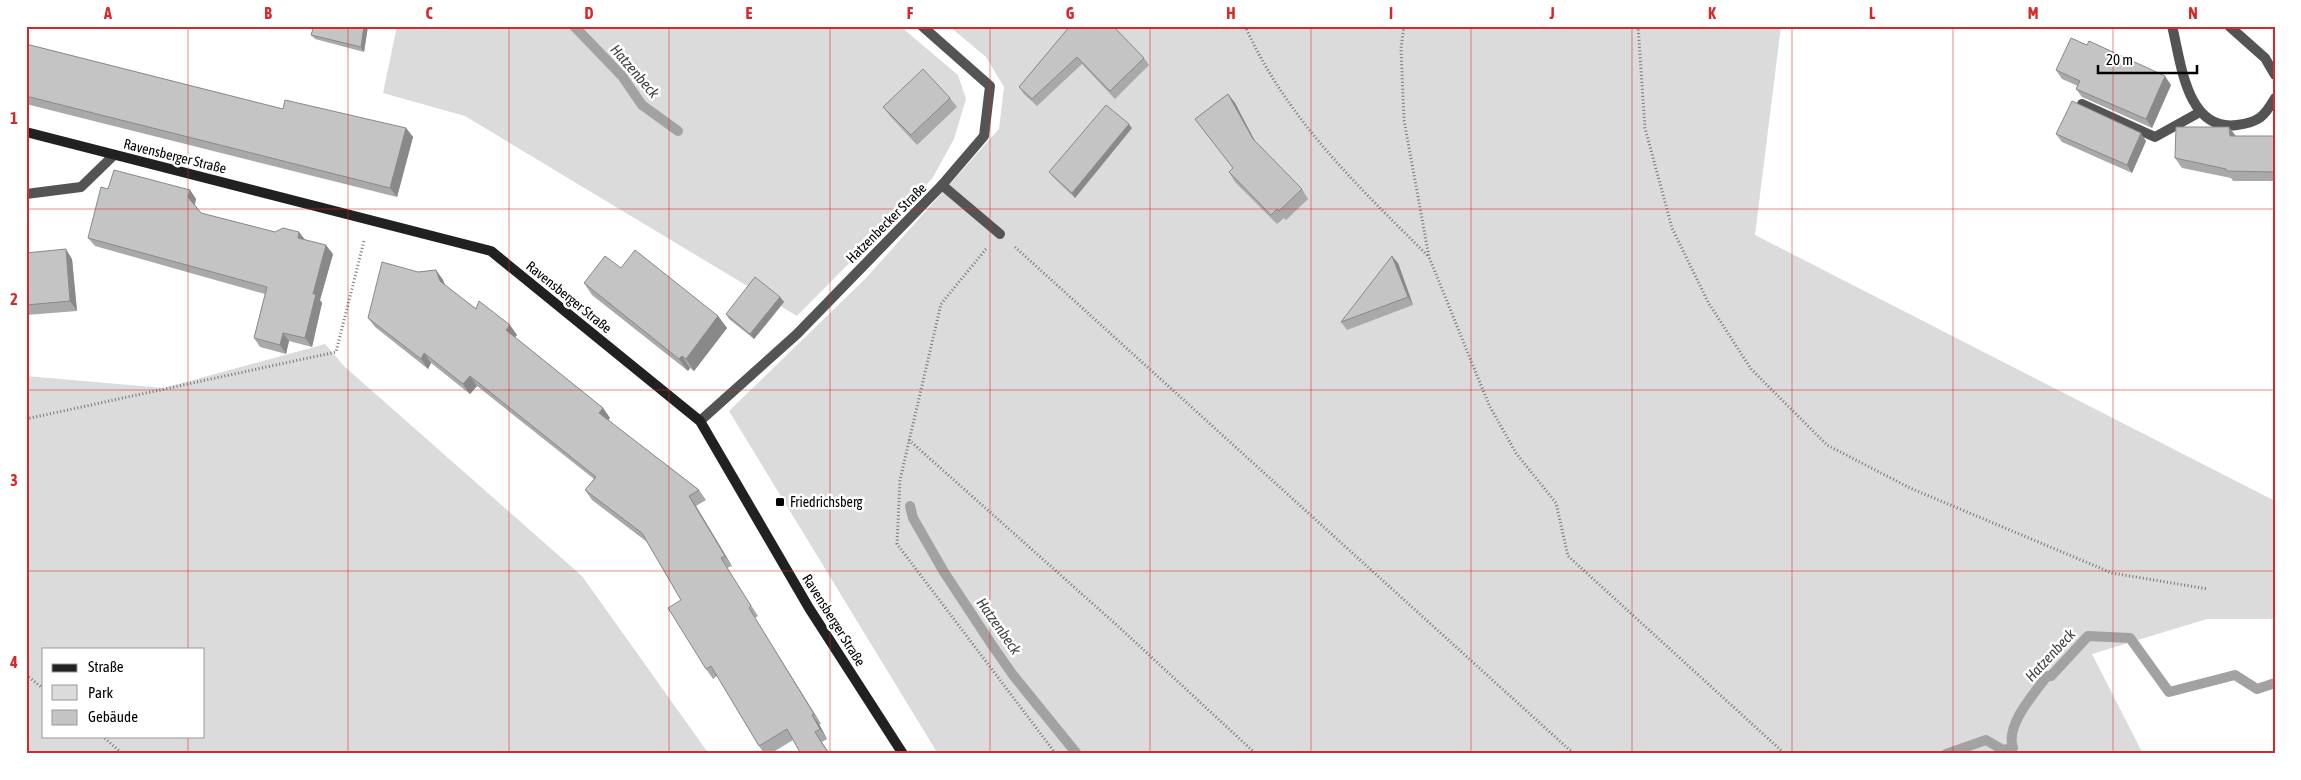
<svg xmlns="http://www.w3.org/2000/svg" width="2301" height="780" font-family="'Asap Condensed',sans-serif">
<style>
.green{fill:#dbdbdb;fill-rule:evenodd}
.lines{fill:none;stroke-linecap:round;stroke-linejoin:round}
.stream{stroke:#a2a2a2;stroke-width:10}
.path{stroke:#767676;stroke-width:3;stroke-dasharray:1 2.5;stroke-linecap:butt}
.lane{stroke:#545454;stroke-width:10}
.street{stroke:#545454;stroke-width:10}
.secondary{stroke:#212121;stroke-width:10}
.wall{fill:#a9a9a9}
.shaded-wall{fill:#898989}
.building{fill:#c4c4c4;stroke:#898989}
.grid{fill:none;stroke:#d62828;stroke-width:1;stroke-opacity:0.55}
.poi-dot{fill:#000;stroke:#fff;stroke-width:2}
.labels{text-anchor:middle;dominant-baseline:central;stroke-width:5;stroke-linejoin:round;paint-order:stroke}
.street-label{font-size:14px;fill:#000;stroke:#fff}
.poi-label{font-size:14px;fill:#000;stroke:#fff;text-anchor:start}
.water-label{font-size:15px;font-style:italic;fill:#434343;stroke:#fff}
.neatline{fill:none;stroke:#d62828;stroke-width:2}
.grid-label{font-size:16px;text-anchor:middle;font-weight:bold;fill:#d62828}
</style>
<rect width="100%" height="100%" fill="#fff"/>
<g class="green">
<polygon points="397,26 900,26 958,75 966,99 954,139 932,179 797,316 465,116 383,93"/>
<polygon points="949,26 1781,26 1755,235 2275,501 2275,619 2207,619 2092,654 2143,754 938,754 729,411 866,278 999,129 1004,87 986,57"/>
<path d="M325 344 345 367 582 576 709 754H26V376L164 388ZM44 649H204V736H44Z"/>
</g>
<g class="lines">
<g class="stream">
<polyline points="574,26 622,76 642,105 678,131"/>
<polyline points="910,506 913,518 944,572 992,645 1013,675 1077,754"/>
<path d="M1946 754 1986 740 2003 750 2013 748C2005 725 2034 694 2047 676H2051L2088 636 2130 638 2169 692 2235 675 2257 689 2275 683"/>
</g>
<g class="path">
<path d="M1245 26C1288 121 1357 185 1429 257"/>
<polyline points="1404,26 1401,48 1404,120 1429,257 1489,405 1516,453 1556,503 1568,556 1785,754"/>
<polyline points="1638,26 1645,128 1672,228 1708,302 1751,369 1827,445 1910,488 2112,573 2208,589"/>
<polyline points="1015,247 1574,754"/>
<polyline points="986,249 941,304 900,480 897,544 1056,754"/>
<polyline points="26,419 336,352 364,241"/>
<polyline points="909,440 1120,628 1256,754"/>
<polyline points="26,675 44,689"/>
<polyline points="102,736 123,754"/>
</g>
<g class="lane">
<polyline points="942,185 1000,234"/>
<polyline points="26,194 81,187 114,155"/>
</g>
<g class="street">
<path d="M2172 26C2181 61 2186 132 2237 125 2259 122 2264 117 2275 98"/>
<polyline points="2229,26 2265,58 2275,75"/>
<polyline points="2082,104 2155,137 2200,112"/>
<polyline points="700,421 797,334 942,185 984,136 990,86 922,26"/>
</g>
<polyline class="secondary" points="26,132 491,251 700,421 809,608 903,754"/>
</g>
<g class="wall">
<polygon points="314,26 368,26 364,52 315,39 311,35"/>
<polygon points="1070,26 1144,58 1149,65 1115,99 1082,64 1037,106 1024,94 1019,87"/>
<polygon points="26,44 283,109 406,128 413,137 397,197 26,104"/>
<polygon points="2056,70 2171,85 2152,128 2082,97 2076,89 2078,86 2062,79"/>
<polygon points="1228,94 1235,103 1256,143 1302,189 1308,199 1286,220 1284,218 1277,224 1235,182 1229,172 1233,168 1195,119"/>
<polygon points="950,98 957,107 917,145 890,116 883,107"/>
<polygon points="2229,127 2236,136 2275,136 2275,181 2233,181 2231,178 2182,168 2175,158"/>
<polygon points="1132,128 1075,198 1053,177 1049,172"/>
<polygon points="2056,134 2146,141 2132,173 2062,142"/>
<polygon points="190,190 196,199 195,205 201,213 275,232 299,232 304,240 333,254 320,300 322,303 312,347 289,341 286,354 260,347 254,338 265,294 95,246 88,238"/>
<polygon points="26,253 72,259 77,311 26,315"/>
<polygon points="1398,263 1413,305 1347,330 1341,322"/>
<polygon points="621,268 718,316 727,328 694,371 690,368 688,371 592,295 584,283"/>
<polygon points="436,270 443,280 445,285 476,309 517,335 515,337 603,408 610,418 608,420 699,490 706,500 696,506 732,566 727,568 758,616 755,618 821,724 819,724 827,739 822,742 830,754 801,754 793,740 770,754 764,754 717,676 713,679 706,669 681,600 647,542 592,500 585,490 594,479 477,386 470,394 431,363 428,369 375,327 368,318 418,272"/>
<polygon points="780,297 784,302 754,339 729,319 726,314"/>
</g>
<g class="shaded-wall">
<polygon points="364,26 368,26 364,52 361,47"/>
<polygon points="2165,76 2171,85 2152,128 2146,119"/>
<polygon points="1228,94 1235,103 1259,149 1253,139"/>
<polygon points="1129,124 1132,128 1075,198 1072,193"/>
<polygon points="2229,127 2236,137 2230,136"/>
<polygon points="406,128 413,137 397,197 390,188"/>
<polygon points="2141,133 2146,141 2132,173 2127,165"/>
<polygon points="190,190 196,199 194,206 188,197"/>
<polygon points="299,232 306,241 298,238"/>
<polygon points="326,245 333,254 320,300 322,303 312,347 305,338 313,294"/>
<polygon points="66,249 72,259 77,311 70,301"/>
<polygon points="1392,256 1398,263 1413,305 1408,297"/>
<polygon points="436,270 443,280 447,291 440,281"/>
<polygon points="780,297 784,302 754,339 750,334"/>
<polygon points="718,316 727,328 694,371 686,359"/>
<polygon points="510,325 517,335 513,340 506,330"/>
<polygon points="283,333 289,341 286,354 280,345"/>
<polygon points="424,353 431,363 428,369 421,359"/>
<polygon points="682,356 690,368 688,371 679,359"/>
<polygon points="470,376 477,386 470,394 463,384"/>
<polygon points="603,408 610,418 606,423 599,413"/>
<polygon points="689,496 696,506 732,566 725,556"/>
<polygon points="749,608 755,618 821,724 814,714"/>
<polygon points="812,715 819,724 827,739 820,729"/>
</g>
<g class="building">
<polygon points="314,26 364,26 361,47 311,35"/>
<polygon points="1070,26 1113,26 1144,58 1110,91 1077,57 1032,99 1019,87"/>
<polygon points="2071,38 2087,45 2089,41 2165,76 2146,119 2076,89 2080,81 2056,70"/>
<polygon points="26,44 283,109 285,100 406,128 390,188 26,96"/>
<polygon points="923,69 950,98 911,135 883,107"/>
<polygon points="1228,94 1253,139 1302,189 1279,211 1277,209 1271,215 1229,172 1233,168 1195,119"/>
<polygon points="2072,101 2141,133 2127,165 2056,134"/>
<polygon points="1106,105 1129,124 1072,193 1049,172"/>
<polygon points="2176,127 2229,127 2230,136 2275,136 2275,172 2227,171 2226,169 2175,158"/>
<polygon points="114,170 190,190 188,197 201,213 275,232 283,228 299,232 298,238 326,245 313,294 316,294 305,338 283,333 280,345 254,338 267,287 88,238 101,187 108,189"/>
<polygon points="66,249 70,301 26,305 26,253"/>
<polygon points="635,250 718,316 686,359 682,356 679,359 584,283 605,256 621,268"/>
<polygon points="1392,256 1408,297 1341,322"/>
<polygon points="382,262 418,272 436,270 440,281 476,309 479,301 510,325 506,330 603,408 599,413 699,490 689,496 725,556 721,558 751,606 749,608 814,714 812,715 820,729 815,732 829,754 801,754 787,729 759,746 711,666 706,669 668,608 681,600 642,533 585,490 596,477 470,376 463,384 424,353 421,359 368,318"/>
<polygon points="755,277 780,297 750,334 726,314"/>
</g>
<path class="grid" d="M188 26V649M348 26V754M509 26V754M669 26V754M830 26V754M990 26V754M1150 26V754M1311 26V754M1471 26V754M1632 26V754M1792 26V754M1953 26V754M2113 26V754M26 209H2275M26 390H2275M26 571H2275M188 736V754"/>
<rect class="poi-dot" x="775" y="497" width="10" height="10" rx="2.5"/>
<g class="labels">
<g class="street-label">
<text transform="translate(175 156) rotate(14)">Ravensberger Straße</text>
<text transform="translate(886 223) rotate(-45)">Hatzenbecker Straße</text>
<text transform="translate(569 297) rotate(39)">Ravensberger Straße</text>
<text transform="translate(834 620) rotate(58)">Ravensberger Straße</text>
</g>
<g class="poi-label">
<text x="790" y="502">Friedrichsberg</text>
</g>
<g class="water-label">
<text transform="translate(635 71) rotate(49)">Hatzenbeck</text>
<text transform="translate(999 626) rotate(55)">Hatzenbeck</text>
<text transform="translate(2050 655) rotate(-47)">Hatzenbeck</text>
</g>
</g>
<rect width="2301" height="780" fill="none" stroke="#ffffff" stroke-width="55"/>
<rect x="42" y="648" width="162" height="90" fill="#ffffff" stroke="#999999"/>
<rect x="52" y="664" width="25" height="8" fill="#212121" stroke="#999999"/>
<text x="88" y="672" font-size="15" fill="#000000">Straße</text>
<rect x="52" y="685" width="25" height="15" fill="#dbdbdb" stroke="#999999"/>
<text x="88" y="698" font-size="15" fill="#000000">Park</text>
<rect x="52" y="710" width="25" height="15" fill="#c4c4c4" stroke="#999999"/>
<text x="88" y="722" font-size="15" fill="#000000">Gebäude</text>
<path d="M2098 65v8h99v-8" fill="none" stroke="#000000" stroke-width="2.5"/>
<text x="2106" y="65" font-size="15" fill="#000000" stroke="#ffffff" stroke-width="4" paint-order="stroke">20 m</text>
<rect x="28" y="28" width="2246" height="724" class="neatline"/>
<g class="grid-label">
<text x="108" y="19">A</text>
<text x="268" y="19">B</text>
<text x="429" y="19">C</text>
<text x="589" y="19">D</text>
<text x="749" y="19">E</text>
<text x="910" y="19">F</text>
<text x="1070" y="19">G</text>
<text x="1231" y="19">H</text>
<text x="1391" y="19">I</text>
<text x="1552" y="19">J</text>
<text x="1712" y="19">K</text>
<text x="1872" y="19">L</text>
<text x="2033" y="19">M</text>
<text x="2193" y="19">N</text>
<text x="14" y="124">1</text>
<text x="14" y="305">2</text>
<text x="14" y="486">3</text>
<text x="14" y="668">4</text>
</g>
</svg>
